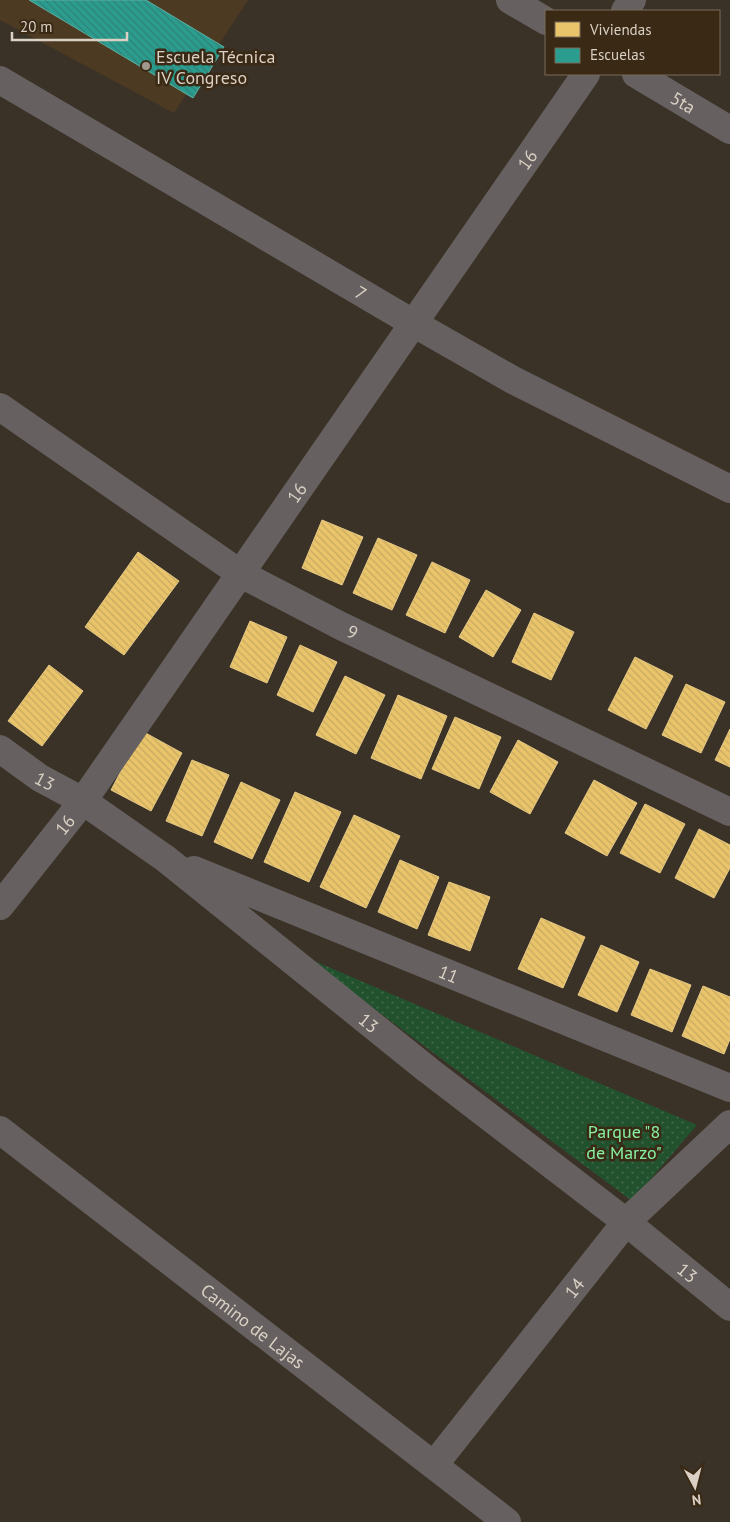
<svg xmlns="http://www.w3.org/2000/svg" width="730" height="1522" font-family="'PT Sans',sans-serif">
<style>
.built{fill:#4d3a22}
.park{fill:url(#park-dots)}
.homes{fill:url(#homes-back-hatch);stroke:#e4c885}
.schools{fill:url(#schools-back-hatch);stroke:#5fac9f}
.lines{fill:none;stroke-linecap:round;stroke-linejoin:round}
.minor{stroke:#666160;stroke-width:28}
.poi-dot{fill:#a2998d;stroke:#392915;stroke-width:2}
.labels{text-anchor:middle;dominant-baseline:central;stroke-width:5;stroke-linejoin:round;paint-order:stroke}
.poi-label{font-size:18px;fill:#dad0c4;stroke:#392915;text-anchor:start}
.street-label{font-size:18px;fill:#dad0c4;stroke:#392915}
.park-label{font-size:18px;fill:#85f0a1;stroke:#392915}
</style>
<defs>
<pattern id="park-dots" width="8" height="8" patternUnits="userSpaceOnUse" patternTransform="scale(1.25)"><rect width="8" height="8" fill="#22512e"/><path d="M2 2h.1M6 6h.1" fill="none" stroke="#42694b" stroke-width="1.8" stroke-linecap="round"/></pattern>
<pattern id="homes-back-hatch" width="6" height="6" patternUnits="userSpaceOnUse" patternTransform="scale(1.25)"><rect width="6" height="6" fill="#e9c46a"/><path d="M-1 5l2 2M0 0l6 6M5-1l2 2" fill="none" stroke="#c7a961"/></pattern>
<pattern id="schools-back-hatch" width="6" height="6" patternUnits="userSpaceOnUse" patternTransform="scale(1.25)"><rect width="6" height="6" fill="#2a9d8f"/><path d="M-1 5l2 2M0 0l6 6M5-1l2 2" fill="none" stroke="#318076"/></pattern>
</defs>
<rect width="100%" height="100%" fill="#3b3227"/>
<polygon class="built" points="0,0 248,0 174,113 0,20"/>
<polygon class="park" points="305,957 697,1125 632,1201"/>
<g class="homes">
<polygon points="322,520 363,537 342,585 302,568"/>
<polygon points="378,538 417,555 392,610 353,593"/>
<polygon points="138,552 179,581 124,655 85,627"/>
<polygon points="432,562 470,580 445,633 406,615"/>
<polygon points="486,590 521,610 493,657 459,637"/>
<polygon points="534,613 574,632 551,680 512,662"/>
<polygon points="250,621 287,637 267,683 230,667"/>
<polygon points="300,645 337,662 313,712 277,695"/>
<polygon points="635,657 673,676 646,729 608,710"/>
<polygon points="49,665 83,691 42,746 8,721"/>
<polygon points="345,676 385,695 356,754 316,735"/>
<polygon points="686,684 725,702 701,753 662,735"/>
<polygon points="398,695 447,716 421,779 371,758"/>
<polygon points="455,717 501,737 479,789 432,769"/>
<polygon points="730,729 730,767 715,760"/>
<polygon points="142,731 182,753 151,811 111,790"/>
<polygon points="518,740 558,762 530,814 490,792"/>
<polygon points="192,760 229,775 202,836 166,821"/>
<polygon points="594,780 637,803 607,856 565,833"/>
<polygon points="241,782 280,800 252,859 214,842"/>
<polygon points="295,792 341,812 309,882 264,862"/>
<polygon points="645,804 685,824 660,873 620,853"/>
<polygon points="354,815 400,836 366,908 320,887"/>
<polygon points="699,829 730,845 730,868 714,898 675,878"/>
<polygon points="400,860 439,877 417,929 378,912"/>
<polygon points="449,882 490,897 470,951 428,935"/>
<polygon points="541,918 585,937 563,988 518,969"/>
<polygon points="601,945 639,962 617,1012 578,995"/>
<polygon points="650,969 691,985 672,1032 631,1015"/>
<polygon points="703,986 730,997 730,1039 724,1054 682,1036"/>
</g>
<polygon class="schools" points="29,0 146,0 224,47 193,98"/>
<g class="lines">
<g class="minor">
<polyline points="510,0 546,21"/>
<polyline points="625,11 632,0"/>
<path id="s1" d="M636 74 730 130"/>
<path id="s2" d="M0 80 413 323 513 380 730 489"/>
<path id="s3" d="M0 407 241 574 341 626 730 812"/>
<path id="s4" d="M0 749 40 778 83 801 166 859 428 1070 626 1222 730 1307"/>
<path id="s5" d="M194 870 730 1088"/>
<path id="s6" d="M0 906 83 801 586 74"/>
<path id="s7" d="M0 1130 507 1522"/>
<path id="s8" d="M434 1465 626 1222 730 1124"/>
</g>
</g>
<circle class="poi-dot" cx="146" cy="66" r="5"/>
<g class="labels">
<g class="poi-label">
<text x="156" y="56">Escuela Técnica<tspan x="156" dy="21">IV Congreso</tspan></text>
</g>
<g class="street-label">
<text stroke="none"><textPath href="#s1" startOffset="55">5ta</textPath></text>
<text stroke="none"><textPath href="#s6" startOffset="914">16</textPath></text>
<text stroke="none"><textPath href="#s2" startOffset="419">7</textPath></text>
<text stroke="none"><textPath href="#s6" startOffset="509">16</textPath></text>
<text stroke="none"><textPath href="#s3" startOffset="419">9</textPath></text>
<text stroke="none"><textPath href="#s4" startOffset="55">13</textPath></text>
<text stroke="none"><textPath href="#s6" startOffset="104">16</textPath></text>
<text stroke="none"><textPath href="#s5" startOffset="275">11</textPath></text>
<text stroke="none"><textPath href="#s4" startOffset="460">13</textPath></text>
<text stroke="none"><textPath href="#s4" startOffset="865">13</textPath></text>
<text stroke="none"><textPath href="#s8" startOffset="226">14</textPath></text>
<text stroke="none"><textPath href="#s7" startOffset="320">Camino de Lajas</textPath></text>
</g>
<g class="park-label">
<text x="624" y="1131">Parque "8<tspan x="624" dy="21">de Marzo"</tspan></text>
</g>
</g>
<rect x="545" y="10" width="175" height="65" fill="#392915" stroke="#796c5b"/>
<rect x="555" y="22" width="25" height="15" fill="#e9c46a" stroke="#796c5b"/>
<text x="590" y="35" font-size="15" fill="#dad0c4">Viviendas</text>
<rect x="555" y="48" width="25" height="15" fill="#2a9d8f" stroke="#796c5b"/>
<text x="590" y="60" font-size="15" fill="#dad0c4">Escuelas</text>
<g transform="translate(695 1487) rotate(173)" stroke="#392915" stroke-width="4" paint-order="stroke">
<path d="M0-4L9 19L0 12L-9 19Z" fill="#dad0c4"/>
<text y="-8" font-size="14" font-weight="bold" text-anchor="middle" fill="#dad0c4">N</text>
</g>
<path d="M12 32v8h115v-8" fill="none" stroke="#dad0c4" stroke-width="2.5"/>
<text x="20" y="32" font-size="15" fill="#dad0c4" stroke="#392915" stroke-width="4" paint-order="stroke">20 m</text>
</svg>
